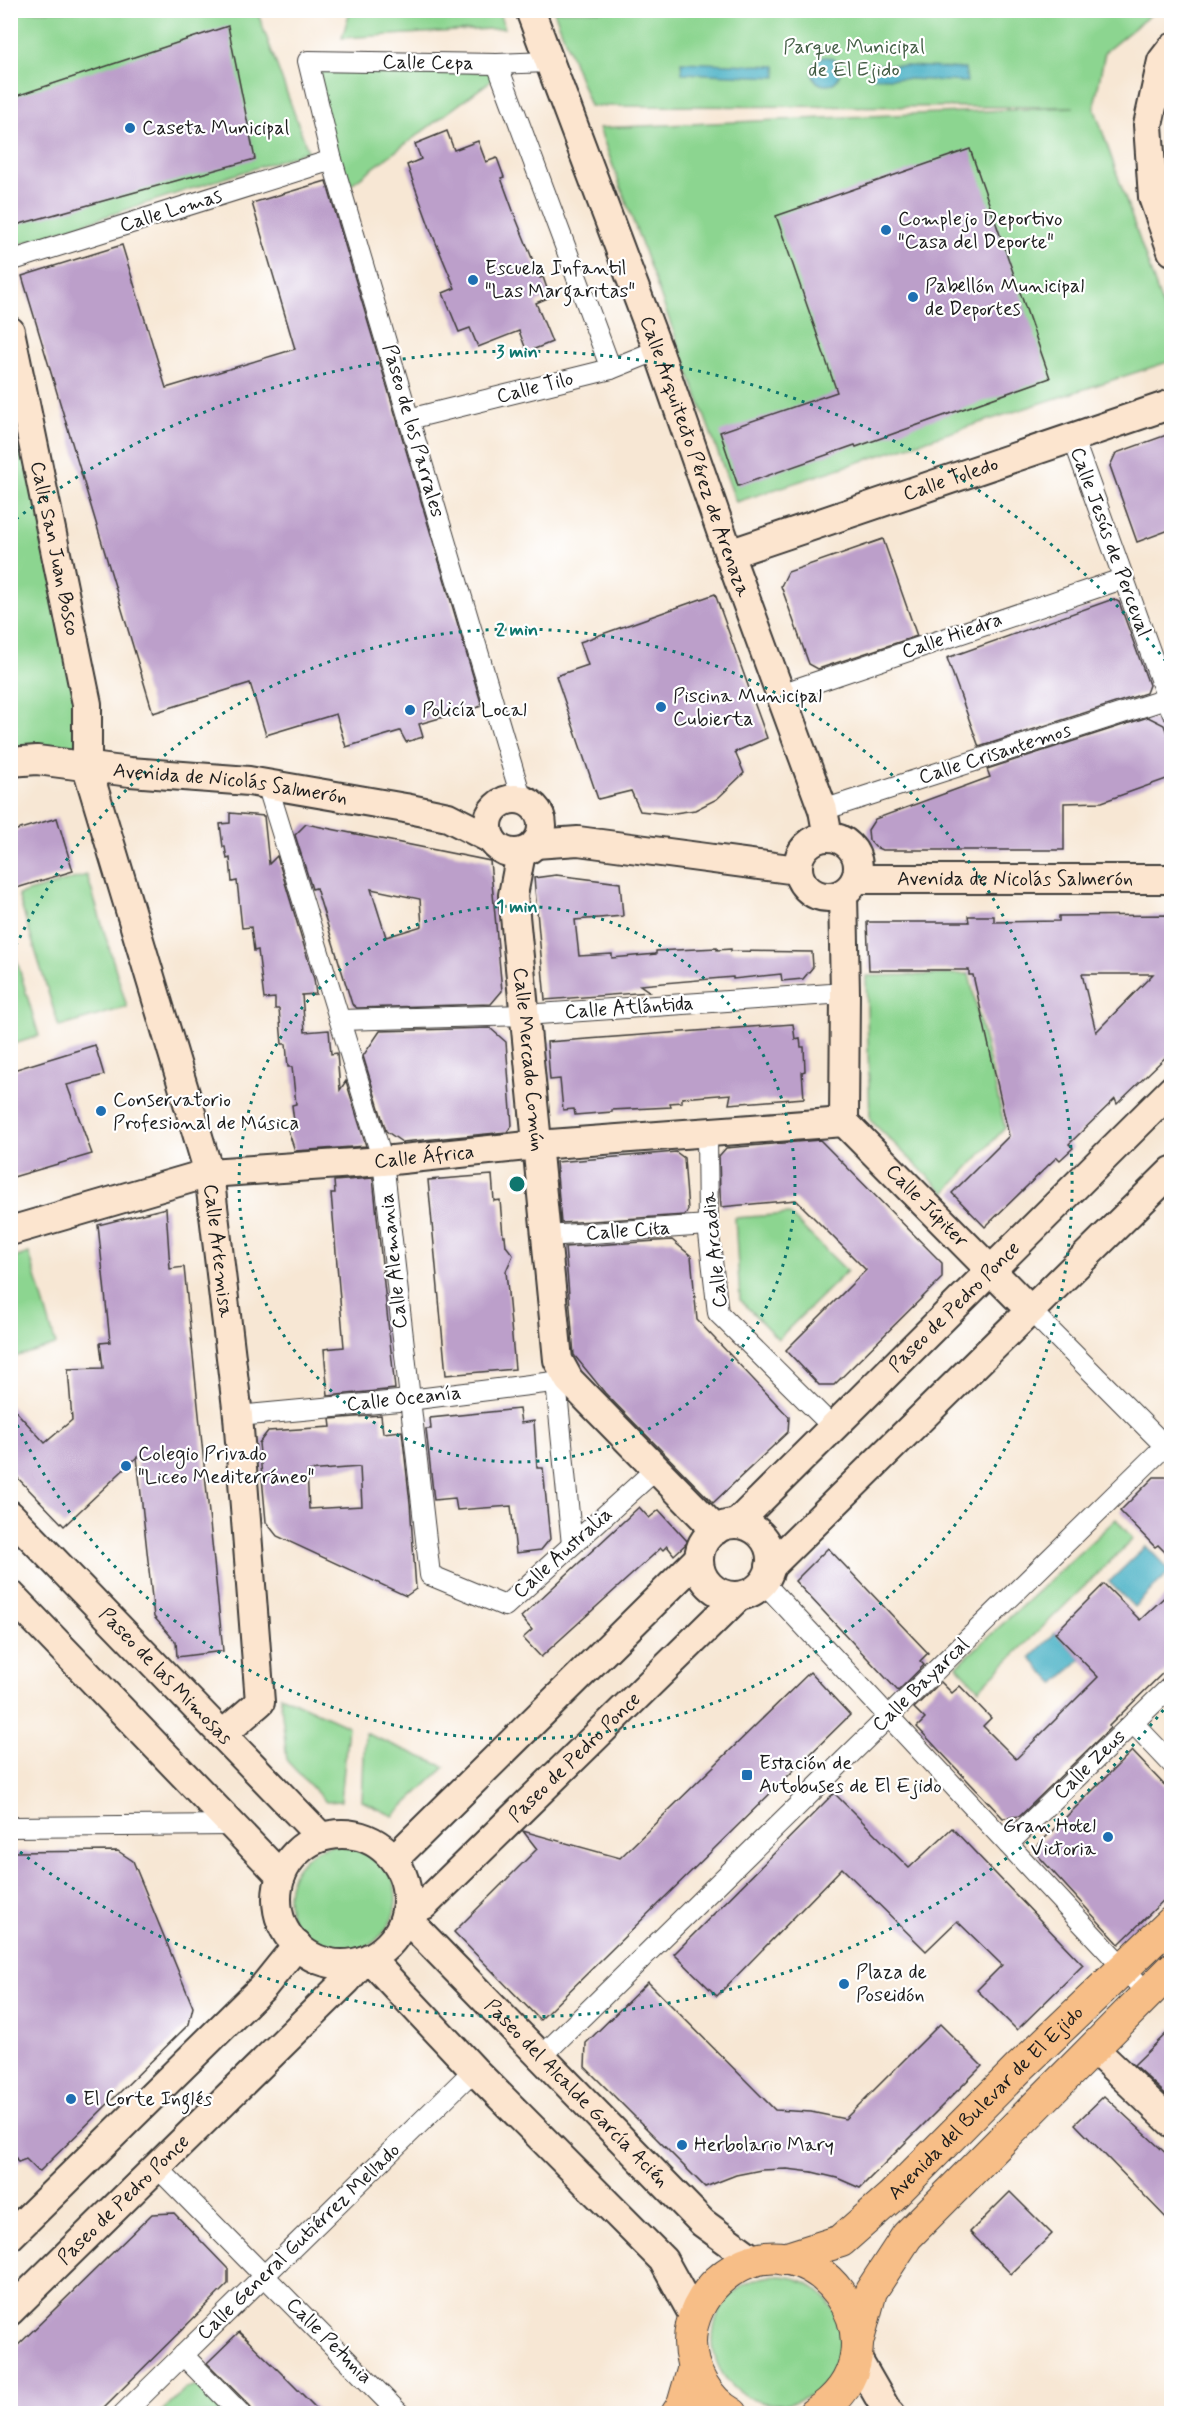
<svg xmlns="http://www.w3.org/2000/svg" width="1182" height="2424" font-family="Mynerve,sans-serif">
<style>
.green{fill:#8cd590;stroke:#547856;stroke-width:1.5}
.water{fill:#46b0c5;stroke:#316670;stroke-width:1.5}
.building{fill:#bc9fca;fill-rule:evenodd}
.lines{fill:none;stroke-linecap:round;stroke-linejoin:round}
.street-casing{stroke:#3d3a38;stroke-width:22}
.secondary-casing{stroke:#3d3a38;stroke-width:32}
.primary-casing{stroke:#3d3a38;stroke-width:34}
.street{stroke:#fff;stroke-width:20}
.secondary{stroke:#fce5cf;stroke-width:28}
.primary{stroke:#f7be87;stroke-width:32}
.ring{fill:none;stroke:#0f766e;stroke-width:3;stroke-dasharray:3 6}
.poi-dot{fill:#1f6fb2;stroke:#fff;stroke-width:2}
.labels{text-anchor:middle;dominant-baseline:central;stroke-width:4.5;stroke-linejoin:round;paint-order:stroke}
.park-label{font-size:20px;fill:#435d45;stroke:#fff}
.street-label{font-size:20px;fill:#1c1c1c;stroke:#fff}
.poi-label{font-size:20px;fill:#1c1c1c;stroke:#fff;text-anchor:start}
.centre{fill:#0f766e;stroke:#fff;stroke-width:3}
.ring-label{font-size:18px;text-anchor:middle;font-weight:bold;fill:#0f766e;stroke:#fff;stroke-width:4.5;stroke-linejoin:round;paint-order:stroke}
</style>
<rect width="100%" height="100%" fill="#fff"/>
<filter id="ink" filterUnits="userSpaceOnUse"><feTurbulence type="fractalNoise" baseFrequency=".0167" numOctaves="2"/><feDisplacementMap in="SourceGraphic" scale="12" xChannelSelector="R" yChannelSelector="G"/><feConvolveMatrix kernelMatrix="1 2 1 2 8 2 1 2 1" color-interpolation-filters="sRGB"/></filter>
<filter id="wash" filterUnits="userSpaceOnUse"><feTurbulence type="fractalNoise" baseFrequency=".008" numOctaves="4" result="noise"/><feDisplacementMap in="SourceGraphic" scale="24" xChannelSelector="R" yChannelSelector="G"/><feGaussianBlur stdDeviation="1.35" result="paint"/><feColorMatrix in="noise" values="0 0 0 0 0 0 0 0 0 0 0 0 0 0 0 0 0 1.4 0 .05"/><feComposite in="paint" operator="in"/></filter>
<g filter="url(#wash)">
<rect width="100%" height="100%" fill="#f7e7d4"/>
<g class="green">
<polygon points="10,11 257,11 308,151 11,247"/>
<polygon points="350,11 498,11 505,28 342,38"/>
<polygon points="554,11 1155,11 1105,52 1094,107 1171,331 1171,361 736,502 599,128 1074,107 590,106"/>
<polygon points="308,61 501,73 342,191"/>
<polygon points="10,341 87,767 11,762"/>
<polygon points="87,875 127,1007 59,1027 18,895"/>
<polygon points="11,941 39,1036 11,1045 10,1045"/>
<polygon points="969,974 1005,1128 945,1193 870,1120 866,976"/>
<polygon points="789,1214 847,1271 778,1339 740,1300 735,1218"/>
<polygon points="29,1253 56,1345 11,1358 11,1259"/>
<polygon points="1116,1519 1133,1539 979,1689 957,1666"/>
<polygon points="280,1695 348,1726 341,1801 326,1802 287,1761"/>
<polygon points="365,1733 445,1767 393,1816 362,1801"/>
<circle cx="342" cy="1898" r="54"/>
<circle cx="777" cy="2340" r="64"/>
<polygon points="204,2385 231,2414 159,2414 185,2389"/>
</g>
<g class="water">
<circle cx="826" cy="71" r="14"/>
<polygon points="681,62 776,66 777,77 682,73"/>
<polygon points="871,64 965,69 967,82 871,77"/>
<polygon points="1146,1546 1170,1571 1134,1607 1109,1582"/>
<polygon points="1055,1633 1081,1659 1055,1684 1030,1658"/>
</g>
<g id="blocks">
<g class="building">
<polygon points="228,26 255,159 16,225 10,203 10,98"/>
<polygon points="447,131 454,150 478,141 486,162 497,158 504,177 501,178 515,216 540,278 543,277 550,297 536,303 552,342 527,352 519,331 478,347 470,328 459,332 443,293 455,288 431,231 407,165 421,159 415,144"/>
<polygon points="970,149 1050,378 856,447 855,445 738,486 720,432 837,392 776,216"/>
<polygon points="326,181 482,706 419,724 423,737 406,742 400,731 346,747 336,714 266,735 250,683 153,713 22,276 122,245 166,388 295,349 252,203"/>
<polygon points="1172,433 1172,529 1137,542 1110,466 1116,453"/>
<polygon points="883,539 917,636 818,669 809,664 781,586 788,572"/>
<polygon points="715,594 767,738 735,752 744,773 717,799 695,810 668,814 640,811 631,791 598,799 556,676 588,665 580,642"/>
<polygon points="1113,599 1119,602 1149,685 1146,693 979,747 947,658"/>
<polygon points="1148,717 1164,725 1172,747 1172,777 1102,802 1064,803 1064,850 882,850 875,847 869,840 868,830 875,819 990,777 987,769"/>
<polygon points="230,813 264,816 269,864 277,856 314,979 316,994 302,995 305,1032 329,1030 331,1054 337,1053 340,1090 346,1081 366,1146 295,1151 288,1130 295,1130 292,1105 296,1104 292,1067 288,1067 286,1044 282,1044 279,1009 275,1009 275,998 264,999 258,950 254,951 251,927 242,928 237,881 232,882 230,858 227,859 225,847 223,847 220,824 230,823"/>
<polygon points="57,818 73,871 10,890 10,832"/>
<path d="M306 824 490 861 502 991 491 1004 357 1008 352 1004 316 888 312 889 295 835ZM371 889 420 899 422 926 386 937Z"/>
<polygon points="556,875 620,883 623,916 575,920 579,956 612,954 612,958 656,954 656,951 717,948 717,950 731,949 731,951 812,952 813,967 803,979 782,981 781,974 733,979 733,977 640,985 650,992 545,1000 534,878"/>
<path d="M1172 915V1051L1117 1104 1115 1099 1069 1144 1073 1148 1060 1160 1057 1157 985 1227 952 1193 1009 1136 973 975H969V970H869L867 922H969L968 916H994V922L1059 921V916ZM1082 974H1153L1096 1032Z"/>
<polygon points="793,1024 795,1039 800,1038 801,1047 804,1047 805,1071 802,1072 804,1098 729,1104 731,1094 682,1098 682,1102 670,1103 671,1107 612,1110 612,1112 575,1115 574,1109 563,1110 560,1079 550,1080 547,1042"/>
<polygon points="490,1028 506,1042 512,1125 507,1132 402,1142 386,1131 363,1056 380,1031"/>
<polygon points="95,1045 104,1075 67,1085 92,1154 10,1178 10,1071"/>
<polygon points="820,1140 942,1263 942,1278 834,1385 819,1385 786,1350 866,1270 796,1200 721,1207 720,1191 719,1156 726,1148"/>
<polygon points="676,1152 684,1158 688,1210 685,1215 561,1223 556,1162"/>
<polygon points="492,1175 494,1201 500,1200 503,1236 505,1236 506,1246 513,1255 506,1271 515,1369 446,1375 428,1180"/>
<polygon points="373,1178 395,1389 328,1396 324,1349 344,1347 331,1193 335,1193 334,1181"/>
<polygon points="166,1208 170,1269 184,1267 223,1651 177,1657 176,1642 154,1617 137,1457 64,1526 10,1470 10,1405 45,1443 72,1420 68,1369 103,1368 100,1343 110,1342 98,1225"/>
<polygon points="672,1240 691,1256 697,1320 789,1417 788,1432 713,1503 605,1393 574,1355 565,1247"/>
<polygon points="519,1409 521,1423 534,1421 537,1468 543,1468 550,1539 541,1550 516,1553 511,1506 457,1510 455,1498 434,1500 426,1429 431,1429 430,1418"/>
<path d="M381 1415 383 1433 402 1431 410 1503 416 1589 406 1596 277 1536 266 1522 259 1443 268 1431 331 1427 330 1419ZM360 1467 362 1506 309 1509 307 1471Z"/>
<polygon points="1154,1477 1172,1477 1172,1559 1158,1545 1155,1547 1120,1511"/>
<polygon points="639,1507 649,1518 659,1510 688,1542 674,1555 667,1546 663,1550 661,1548 541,1657 523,1638 532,1630 521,1617"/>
<polygon points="828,1548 928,1653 920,1661 924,1665 898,1691 795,1581"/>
<polygon points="1104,1584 1140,1620 1172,1590 1172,1664 1109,1726 1110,1728 1020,1816 1003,1818 917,1727 925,1719 914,1708 941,1682 952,1693 960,1686 991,1718 983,1726 1016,1759 1098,1677 1055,1633"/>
<polygon points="810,1672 850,1715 540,2020 454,1932 537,1849 523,1831 620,1858"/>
<polygon points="1132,1751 1172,1793 1172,1892 1119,1944 1033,1850"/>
<polygon points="834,1793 909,1868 952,1828 1083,1965 1017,2030 977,1990 1002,1965 957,1921 926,1951 842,1868 717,1996 674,1954"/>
<polygon points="118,1851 133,1861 193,2007 189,2024 39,2172 26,2159 18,2162 10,2146 10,1852"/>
<polygon points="648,1982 775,2110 811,2112 845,2119 940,2024 982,2066 860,2188 837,2178 812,2172 787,2169 761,2170 736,2175 705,2187 585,2067 586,2043"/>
<polygon points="1172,2028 1172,2100 1134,2065"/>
<polygon points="1104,2096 1172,2159 1172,2224 1075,2124"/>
<polygon points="1010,2192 1052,2234 1011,2274 970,2232"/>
<polygon points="174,2213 228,2269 228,2284 97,2414 10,2414 10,2353 152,2214"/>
<polygon points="239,2332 272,2364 322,2414 253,2414 250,2406 207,2363"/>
</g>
</g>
</g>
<g filter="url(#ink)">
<use href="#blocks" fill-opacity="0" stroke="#3d3a38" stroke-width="1.5"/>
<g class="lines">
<defs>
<g id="street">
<polyline points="497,64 611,369"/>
<polyline points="10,261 332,160"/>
<polyline points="409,419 611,369 658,350"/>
<polyline points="1073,438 1172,712"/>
<polyline points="781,694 1122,579"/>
<polyline points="267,784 383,1161 430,1575 505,1606 655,1470"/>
<polyline points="522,800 332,160 308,61 497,64 549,62"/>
<polyline points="823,810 1166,699"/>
<polyline points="340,1020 524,1015 845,993"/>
<polyline points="707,1134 708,1225 718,1313 833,1427"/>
<polyline points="547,1236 708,1225"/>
<polyline points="1030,1310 1172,1453"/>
<polyline points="556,1382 572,1545"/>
<polyline points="238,1416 409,1400 569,1380"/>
<polyline points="763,1582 1147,1993"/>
<polyline points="1133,1723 1172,1764"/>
<polyline points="10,1827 233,1825"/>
<polyline points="1008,1844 1172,1685"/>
<polyline points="541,2057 1172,1439"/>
<polyline points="157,2167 400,2414"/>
<polyline points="183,2355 241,2414"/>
<polyline points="123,2414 474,2070"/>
</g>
<g id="secondary">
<path id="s1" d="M530 10 658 350 729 554 823 810 828 837"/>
<polyline points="1172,48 1162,61 1148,125 1153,197 1172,251"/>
<path id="s2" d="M10 331 87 704V767L209 1173 238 1416 260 1702 222 1735"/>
<path id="s3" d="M729 554 1172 404"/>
<path id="s4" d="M10 762 37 760 130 772 249 781 405 808 448 817 491 839"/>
<circle cx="515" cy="826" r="27"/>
<circle cx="828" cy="867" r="30"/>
<polyline points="535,844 578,841 797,870"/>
<path id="s5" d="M521 853 513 895 558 1360 569 1380 716 1530"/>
<path id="s6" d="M857 879H1172"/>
<path id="s7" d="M843 894 845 993 844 1122 1030 1310"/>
<path id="s8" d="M10 1231 209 1173 383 1161 537 1145 844 1122"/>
<path id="s9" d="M10 1515 321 1837"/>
<path id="s10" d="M736 1524 1172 1090"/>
<circle cx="735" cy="1560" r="36"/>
<polyline points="770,1567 1172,1171"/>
<polyline points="10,1594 281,1876"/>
<circle cx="342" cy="1899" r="65"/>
<polyline points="394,1859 699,1558"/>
<path id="s11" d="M406 1911 424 1905 739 1596"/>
<path id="s12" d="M405 1917 703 2223 755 2261"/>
<polyline points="369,1958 474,2070 663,2260 694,2316"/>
<polyline points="1093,2048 1172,2123"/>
<polyline points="10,2236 264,1986 297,1945"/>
<path id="s13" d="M10 2311 347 1980 363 1961"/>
<polyline points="856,2357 886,2409 891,2414"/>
</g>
<g id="primary">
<path id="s14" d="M784 2259 841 2241 892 2196 1021 2066 1172 1922"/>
<polyline points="857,2343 871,2291 907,2236 1172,1969"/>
<polyline points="677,2414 683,2405 694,2367"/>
<path d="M732 2414C707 2400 690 2370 690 2342 690 2319 702 2296 718 2281 807 2200 920 2349 814 2414"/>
</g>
</defs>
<use href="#street" class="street-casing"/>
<use href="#secondary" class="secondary-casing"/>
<use href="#primary" class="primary-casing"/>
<use href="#street" class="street"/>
<use href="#secondary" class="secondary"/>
<use href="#primary" class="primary"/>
</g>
</g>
<g class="ring">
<circle cx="517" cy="1184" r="278"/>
<path d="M12 954A555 555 0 1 1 12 1414"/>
<path d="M1169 1703A833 833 0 0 1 16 1849M16 519A833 833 0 0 1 1169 665"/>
</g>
<g class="poi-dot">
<circle cx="130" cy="128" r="6"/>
<circle cx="886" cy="230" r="6"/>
<circle cx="473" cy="280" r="6"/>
<circle cx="913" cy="297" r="6"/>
<circle cx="661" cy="707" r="6"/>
<circle cx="410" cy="710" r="6"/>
<circle cx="101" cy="1111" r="6"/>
<circle cx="126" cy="1466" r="6"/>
<rect x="741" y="1769" width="12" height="12" rx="3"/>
<circle cx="1108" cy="1837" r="6"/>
<circle cx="844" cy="1984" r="6"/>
<circle cx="71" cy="2099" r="6"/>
<circle cx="682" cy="2145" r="6"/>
</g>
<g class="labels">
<g class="park-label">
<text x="854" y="47">Parque Municipal<tspan x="854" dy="23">de El Ejido</tspan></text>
</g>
<g class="street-label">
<text transform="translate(428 63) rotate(1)">Calle Cepa</text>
<text transform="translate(171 211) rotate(-17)">Calle Lomas</text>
<text transform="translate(535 388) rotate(-14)">Calle Tilo</text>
<text transform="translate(413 431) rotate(74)">Paseo de los Parrales</text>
<text stroke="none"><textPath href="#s1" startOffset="476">Calle Arquitecto Pérez de Arenaza</textPath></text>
<text stroke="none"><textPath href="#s3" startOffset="234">Calle Toledo</textPath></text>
<text transform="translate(1110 542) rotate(70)">Calle Jesús de Perceval</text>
<text stroke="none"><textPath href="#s2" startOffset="222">Calle San Juan Bosco</textPath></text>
<text transform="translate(952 636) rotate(-19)">Calle Hiedra</text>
<text transform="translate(995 754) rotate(-18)">Calle Crisantemos</text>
<text stroke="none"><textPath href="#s4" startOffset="222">Avenida de Nicolás Salmerón</textPath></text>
<text stroke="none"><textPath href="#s6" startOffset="158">Avenida de Nicolás Salmerón</textPath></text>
<text transform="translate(629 1008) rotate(-4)">Calle Atlántida</text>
<text stroke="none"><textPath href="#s5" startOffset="208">Calle Mercado Común</textPath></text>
<text stroke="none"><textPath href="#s8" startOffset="423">Calle África</textPath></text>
<text stroke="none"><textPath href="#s7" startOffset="346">Calle Júpiter</textPath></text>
<text transform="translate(628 1231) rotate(-4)">Calle Cita</text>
<text transform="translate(715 1250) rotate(-96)">Calle Arcadia</text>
<text stroke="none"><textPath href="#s2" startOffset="946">Calle Artemisa</textPath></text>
<text transform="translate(394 1261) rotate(-96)">Calle Alemania</text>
<text stroke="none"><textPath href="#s10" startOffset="308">Paseo de Pedro Ponce</textPath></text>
<text transform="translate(404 1399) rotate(-6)">Calle Oceanía</text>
<text transform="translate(563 1553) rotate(-42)">Calle Australia</text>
<text stroke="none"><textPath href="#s9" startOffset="224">Paseo de las Mimosas</textPath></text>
<text transform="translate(921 1685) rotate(-44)">Calle Bayarcal</text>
<text stroke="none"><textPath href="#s11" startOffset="230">Paseo de Pedro Ponce</textPath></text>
<text transform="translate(1090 1765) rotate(-44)">Calle Zeus</text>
<text stroke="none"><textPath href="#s12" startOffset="246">Paseo del Alcalde García Acién</textPath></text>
<text stroke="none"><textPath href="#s14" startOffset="260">Avenida del Bulevar de El Ejido</textPath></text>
<text stroke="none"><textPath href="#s13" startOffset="159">Paseo de Pedro Ponce</textPath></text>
<text transform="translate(299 2242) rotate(-44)">Calle General Gutiérrez Mellado</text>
<text transform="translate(329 2341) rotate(45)">Calle Petunia</text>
</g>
<g class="poi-label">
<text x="142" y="128">Caseta Municipal</text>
<text x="898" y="219">Complejo Deportivo<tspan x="898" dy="23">"Casa del Deporte"</tspan></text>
<text x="485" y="268">Escuela Infantil<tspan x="485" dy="23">"Las Margaritas"</tspan></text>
<text x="925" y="286">Pabellón Municipal<tspan x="925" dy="23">de Deportes</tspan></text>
<text x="673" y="696">Piscina Municipal<tspan x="673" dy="23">Cubierta</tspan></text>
<text x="422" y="710">Policía Local</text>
<text x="113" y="1100">Conservatorio<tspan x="113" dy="23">Profesional de Música</tspan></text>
<text x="138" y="1454">Colegio Privado<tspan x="138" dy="23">"Liceo Mediterráneo"</tspan></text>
<text x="759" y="1763">Estación de<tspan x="759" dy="23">Autobuses de El Ejido</tspan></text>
<text x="1096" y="1826" text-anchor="end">Gran Hotel<tspan x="1096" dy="23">Victoria</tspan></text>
<text x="856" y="1972">Plaza de<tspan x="856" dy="23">Poseidón</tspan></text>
<text x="83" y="2099">El Corte Inglés</text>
<text x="694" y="2145">Herbolario Mary</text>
</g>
</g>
<circle cx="517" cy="1184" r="9" class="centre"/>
<g class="ring-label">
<text x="517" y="357">3 min</text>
<text x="517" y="635">2 min</text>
<text x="517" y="912">1 min</text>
</g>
<rect width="1182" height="2424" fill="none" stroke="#fff" stroke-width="36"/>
</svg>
